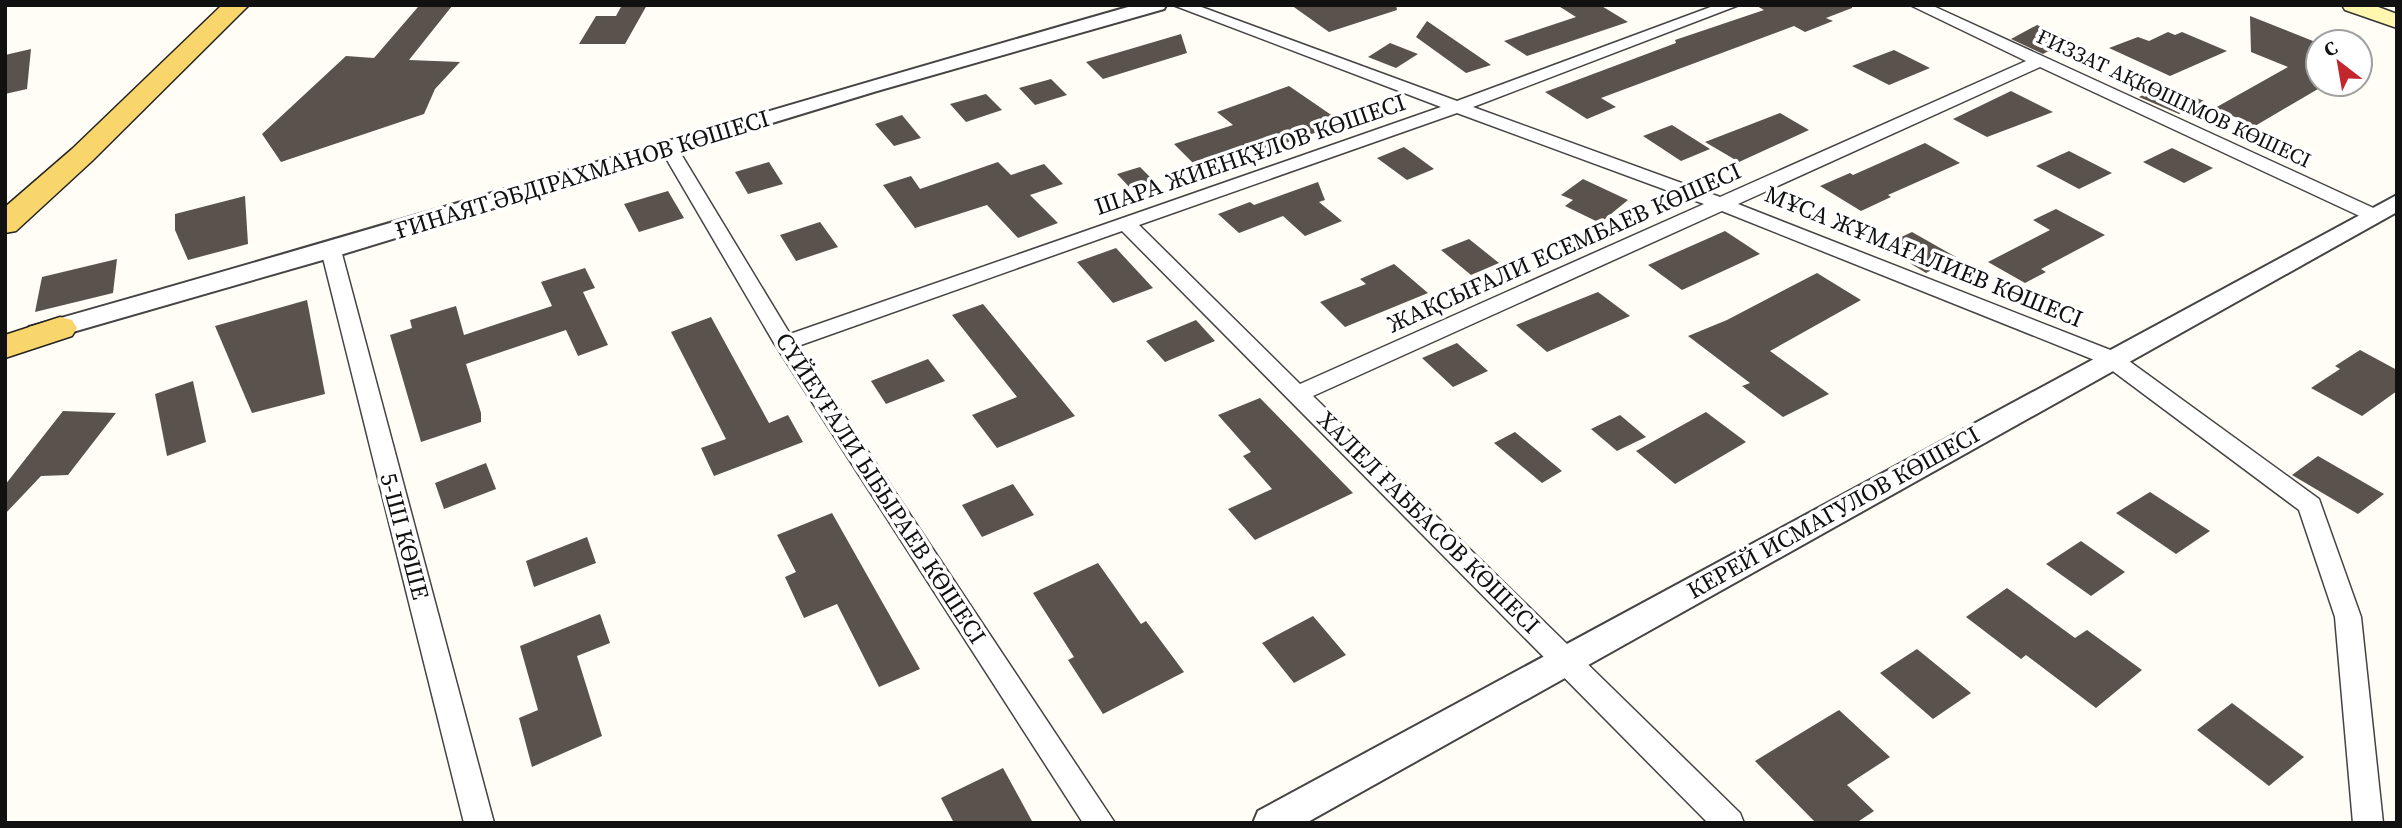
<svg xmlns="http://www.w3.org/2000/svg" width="2402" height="828" font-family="'Source Serif 4',serif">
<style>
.building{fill:#5a524d}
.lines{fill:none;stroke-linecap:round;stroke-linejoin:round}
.minor-casing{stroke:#444;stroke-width:3}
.tertiary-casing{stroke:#444;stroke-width:4}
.secondary-casing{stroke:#333;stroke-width:3}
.primary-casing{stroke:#222;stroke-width:3}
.minor{fill:#fff;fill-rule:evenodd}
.tertiary{fill:#fff;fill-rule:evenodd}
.secondary{fill:#fff6b0;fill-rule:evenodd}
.primary{fill:#f9d66b;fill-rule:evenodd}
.labels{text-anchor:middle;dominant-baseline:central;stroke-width:7;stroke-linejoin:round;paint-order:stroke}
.far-street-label{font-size:21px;fill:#111;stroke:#fff}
.street-label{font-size:24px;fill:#111;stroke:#fff}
</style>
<rect width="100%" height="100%" fill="#fffdf5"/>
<g class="building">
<polygon points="622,5 647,5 625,44 579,44 596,16 616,16"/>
<polygon points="1291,5 1396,5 1397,10 1329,32"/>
<polygon points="1557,5 1600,5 1628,22 1527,56 1504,41 1576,17"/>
<polygon points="1755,5 1852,5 1852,8 1826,18 1833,21 1805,32 1794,26 1601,98 1616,107 1587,119 1545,92 1676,43 1675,40 1764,10"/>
<polygon points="452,6 409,60 460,62 435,89 424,114 281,162 262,134 346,56 374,58 418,7"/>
<polygon points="2250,16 2318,43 2318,89 2255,126 2215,108 2288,67 2251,52"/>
<polygon points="1427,21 1491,65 1466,73 1416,37"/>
<polygon points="2037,25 2071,39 2043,54 2011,39"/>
<polygon points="2168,32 2175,35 2182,32 2227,51 2170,76 2109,48 2138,37 2149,41"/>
<polygon points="1181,34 1187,53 1103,79 1086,62"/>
<polygon points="1390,43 1418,54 1396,68 1368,57"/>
<polygon points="31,49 27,89 5,94 5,55"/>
<polygon points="1894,50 1930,68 1889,85 1852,66"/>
<polygon points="1051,79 1067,95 1035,105 1019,88"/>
<polygon points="2164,84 2204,101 2179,114 2139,97"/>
<polygon points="1289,86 1343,123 1263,151 1253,143 1193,163 1174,144 1233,125 1217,112"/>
<polygon points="2011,91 2053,112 1987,137 1953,119"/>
<polygon points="986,94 1002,110 966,122 950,104"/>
<polygon points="1780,113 1809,130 1739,162 1705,142"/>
<polygon points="902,115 921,138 894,146 875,124"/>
<polygon points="1672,125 1710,149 1681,161 1643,136"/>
<polygon points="1925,143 1960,163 1888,195 1891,197 1861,211 1820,186 1850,173 1853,175"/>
<polygon points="1404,147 1411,152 1434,169 1407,180 1377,158"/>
<polygon points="2172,148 2213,168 2184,183 2143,162"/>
<polygon points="2069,151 2112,173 2079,189 2036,166"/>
<polygon points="769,162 783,184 748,194 735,172"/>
<polygon points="998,162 1011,175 1044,164 1063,184 1030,195 1058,223 1018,238 987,205 915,228 883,185 911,176 920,189"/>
<polygon points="1140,167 1157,184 1134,192 1117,174"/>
<polygon points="1583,179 1628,200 1600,223 1565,206 1573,200 1561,195"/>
<polygon points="1318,182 1325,200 1319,202 1342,221 1305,236 1283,216 1239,233 1218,214 1250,202 1254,205"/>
<polygon points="668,191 684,218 639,232 624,204"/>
<polygon points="245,196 248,244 188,260 175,230 175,214"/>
<polygon points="2056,209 2105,235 2041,269 2046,272 2025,283 1988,262 2050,230 2033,220"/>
<polygon points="820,222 838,247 796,261 780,235"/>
<polygon points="1725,231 1760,254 1682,290 1648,265"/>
<polygon points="1912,232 1956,257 1926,273 1882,246"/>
<polygon points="1469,239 1499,263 1471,275 1441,250"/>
<polygon points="1116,248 1153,288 1113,303 1077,262"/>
<polygon points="117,259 113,293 35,312 42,277"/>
<polygon points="1394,264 1428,293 1345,327 1320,302 1366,284 1360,279"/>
<polygon points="585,268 595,288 583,292 608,345 578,356 566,330 466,364 481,413 481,422 421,442 390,335 412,328 410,320 456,306 464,335 552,306 541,282"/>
<polygon points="1817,273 1861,300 1770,351 1829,394 1783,417 1742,386 1750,383 1688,336 1727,320"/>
<polygon points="1598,292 1630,316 1547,352 1516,325"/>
<polygon points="307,300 325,394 252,413 215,326"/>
<polygon points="983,304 1075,416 997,448 972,415 1017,397 952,315"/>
<polygon points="711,317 769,423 788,415 803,442 714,476 701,448 726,439 671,332"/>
<polygon points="1196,320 1215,341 1165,362 1146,341"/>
<polygon points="1457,343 1488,371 1453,387 1422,358"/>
<polygon points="2360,350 2397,370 2397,391 2362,416 2311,388 2340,369 2335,366"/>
<polygon points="928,359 945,381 886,404 871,381"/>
<polygon points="193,381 206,442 167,456 155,394"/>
<polygon points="1260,398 1353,493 1255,540 1228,509 1272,489 1243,456 1251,452 1218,415"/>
<polygon points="63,411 116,413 68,475 41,476 5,514 5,485"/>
<polygon points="1706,412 1746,442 1675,484 1636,451"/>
<polygon points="1620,415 1646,437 1617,451 1591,429"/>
<polygon points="1515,432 1562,471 1542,483 1494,443"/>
<polygon points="2318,456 2384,494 2358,514 2292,475"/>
<polygon points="486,463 496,489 444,509 435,483"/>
<polygon points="1013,484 1034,515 982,537 962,505"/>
<polygon points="2150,492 2210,531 2176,554 2116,513"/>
<polygon points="832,513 920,669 879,687 837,604 804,618 785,577 796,572 777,535"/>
<polygon points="587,537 596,563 534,587 526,561"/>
<polygon points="2081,541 2125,572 2091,596 2046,564"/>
<polygon points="1098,563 1141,624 1146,621 1184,672 1103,714 1068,660 1074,657 1033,593"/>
<polygon points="2007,588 2075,638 2087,630 2142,670 2096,708 2026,655 2021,659 1966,617"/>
<polygon points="600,614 610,643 577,656 602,736 532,767 519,718 538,710 520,646"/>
<polygon points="1313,616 1346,655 1294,683 1262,643"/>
<polygon points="1917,649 1971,693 1933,719 1880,673"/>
<polygon points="2232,703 2304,757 2269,786 2197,730"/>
<polygon points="1839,710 1890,757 1847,785 1874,811 1856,823 1816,823 1755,761"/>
<polygon points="1003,768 1033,823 954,823 941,798"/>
</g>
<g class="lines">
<defs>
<g id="minor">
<path d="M1173 5H1196L1457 101 1716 5H1739L1473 107 1720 197 2026 61 1910 5H1931L2380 211 2383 215 2380 219H2366L2040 67 1738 204 2118 353 2319 499 2361 617 2383 823H2353L2335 617 2299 510 2102 363 1722 211 1313 396 1740 813 1744 823H1708L1122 231 798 346 1115 823H1083L774 343 660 148 669 143 675 144 790 334 1441 107ZM1457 113 1704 204 1300 384 1139 225Z"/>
<polygon points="331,244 338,246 341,250 494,823 464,823 321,250 324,246"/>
</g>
<g id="tertiary">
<path d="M1135 5H1166L1164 9 877 91 340 255 38 342 29 339 25 333 29 327C399 223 766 110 1135 5Z"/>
<polygon points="2397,195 2397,212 1306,823 1253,823 1258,811"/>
</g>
<polygon id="secondary" points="2342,5 2373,5 2397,14 2397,28 2345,10"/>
<g id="primary">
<polygon points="222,5 249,5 92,161 16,231 5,233 5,207 72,149"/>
<polygon points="60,317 72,320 77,328 72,336 5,358 5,335"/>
</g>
</defs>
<use href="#minor" class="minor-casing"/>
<use href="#tertiary" class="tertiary-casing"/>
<use href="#secondary" class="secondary-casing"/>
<use href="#primary" class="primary-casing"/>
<use href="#minor" class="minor"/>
<use href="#tertiary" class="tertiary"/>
<use href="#secondary" class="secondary"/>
<use href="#primary" class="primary"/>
</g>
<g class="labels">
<g class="far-street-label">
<text transform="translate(2174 98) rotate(25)">ҒИЗЗАТ АҚКӨШІМОВ КӨШЕСI</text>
</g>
<g class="street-label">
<text transform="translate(1250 154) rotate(-19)">ШАРА ЖИЕНҚҰЛОВ КӨШЕСІ</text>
<text transform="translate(582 174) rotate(-17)">ҒИНАЯТ ӘБДІРАХМАНОВ КӨШЕСІ</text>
<text transform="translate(1564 247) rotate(-24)">ЖАҚСЫҒАЛИ ЕСЕМБАЕВ КӨШЕСI</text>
<text transform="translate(1924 256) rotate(22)">МҰСА ЖҰМАҒАЛИЕВ КӨШЕСІ</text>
<text transform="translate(881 488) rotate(57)">СҮЙЕУҒАЛИ ЫБЫРАЕВ КӨШЕСI</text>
<text transform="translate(1833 512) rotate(-29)">КЕРЕЙ ИСМАГУЛОВ КӨШЕСІ</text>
<text transform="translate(1429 522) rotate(45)">ХАЛЕЛ ҒАББАСОВ КӨШЕСІ</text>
<text transform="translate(405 536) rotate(75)">5-ШI КӨШЕ</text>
</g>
</g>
<rect width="2402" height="828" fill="none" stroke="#111111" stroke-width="14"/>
<g transform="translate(2339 63) rotate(329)"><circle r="33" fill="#ffffff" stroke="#a0a0a0" stroke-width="2"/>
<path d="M0-5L12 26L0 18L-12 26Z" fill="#c4262e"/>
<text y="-10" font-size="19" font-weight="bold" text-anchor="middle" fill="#111111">С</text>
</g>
</svg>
